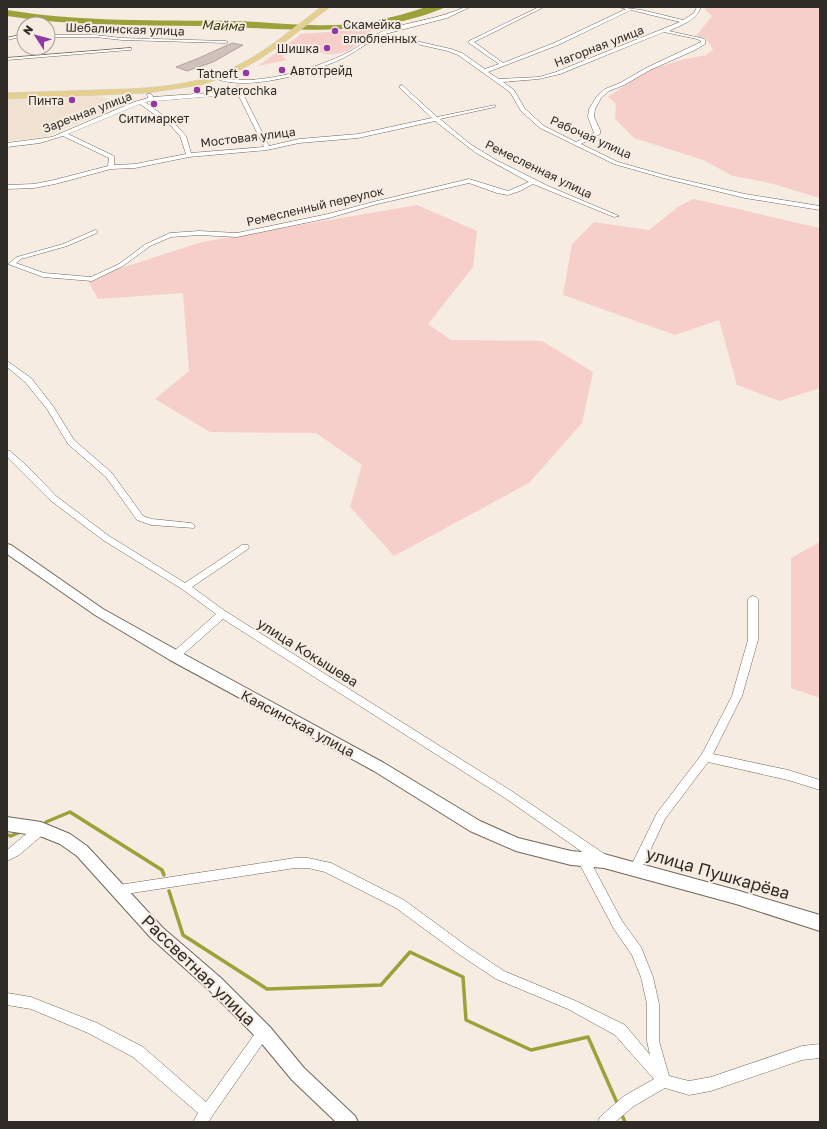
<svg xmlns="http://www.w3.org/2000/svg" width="827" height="1129" font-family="'Golos Text',sans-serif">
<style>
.built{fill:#f1e1d0}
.green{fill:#f7cfca}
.water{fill:#9da13a}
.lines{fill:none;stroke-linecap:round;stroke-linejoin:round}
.stream{stroke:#9da13a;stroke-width:3.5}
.building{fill:#d0c2bb;stroke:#b1a39d}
.minor-casing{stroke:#70675d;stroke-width:1}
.tertiary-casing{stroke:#70675d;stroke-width:2}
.primary-casing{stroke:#d1d0cf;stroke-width:1}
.minor{fill:#fff;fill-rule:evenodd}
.tertiary{fill:#fff;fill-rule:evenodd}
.primary{fill:#e5cf8e;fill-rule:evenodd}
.poi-dot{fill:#9238a3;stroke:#f6ece1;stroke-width:1.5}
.labels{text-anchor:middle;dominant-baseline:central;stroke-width:4;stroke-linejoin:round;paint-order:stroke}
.far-poi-label{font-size:12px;fill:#2f2b27;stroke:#f6ece1;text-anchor:start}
.far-street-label{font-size:12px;fill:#2f2b27;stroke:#f6ece1}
.far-water-label{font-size:13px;font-style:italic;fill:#3c3d13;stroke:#f6ece1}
.street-label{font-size:14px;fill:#2f2b27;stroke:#f6ece1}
.near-street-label{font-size:17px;fill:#2f2b27;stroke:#f6ece1}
</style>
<rect width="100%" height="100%" fill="#f6ece1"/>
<polygon class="built" points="98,96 127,103 47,136 7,141 7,100"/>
<g class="green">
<polygon points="705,7 820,7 820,198 770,183 733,176 703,160 634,138 615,119 616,104 608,97 647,70 685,59 706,55 713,50 706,38 696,36 712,16 705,10"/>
<path d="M367 27 374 34C367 36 364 39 358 44 344 55 328 58 313 49L282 56 287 60 258 66 301 34 354 30 358 32Z"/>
<polygon points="694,199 820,228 820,388 779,401 737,385 719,320 675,335 563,295 572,244 594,222 649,230 679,206"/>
<polygon points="417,205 477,231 473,267 428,324 451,340 542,341 593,372 582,423 529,483 394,556 350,507 362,465 316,433 210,432 155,399 189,371 183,293 98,299 87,279 202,242"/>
<polygon points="820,542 820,698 791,688 791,558"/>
</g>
<path class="water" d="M426 7H446C369 40 283 28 201 26 136 25 71 26 7 16V10C81 22 156 20 231 21 257 21 284 25 310 25 350 27 389 20 426 7Z"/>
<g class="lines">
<g class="stream">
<polyline points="46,822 70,812 162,870 164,875"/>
<polyline points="7,835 11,836 20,832"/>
<polyline points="169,891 183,935 267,989 381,985 410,952 463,977 466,1020 531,1050 588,1037 618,1105"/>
<polyline points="621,1113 625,1122"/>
</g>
</g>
<polygon class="building" points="232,43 243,45 213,62 187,71 176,67 199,58"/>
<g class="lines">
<defs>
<g id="minor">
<path d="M465 7H470L447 18 385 34 451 49 462 53 485 69 499 64 469 43V41L539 7H544L474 42 503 63 554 43 626 9 618 7 642 10 683 20 694 13 697 7H701C696 21 681 25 669 31L705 39V44L695 50 650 70 624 85 609 91 601 98 595 109 594 117 600 130V134L581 144 618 162 671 177 745 194 820 206V210L745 198 667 179 614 164 540 128 521 111 510 92 458 55 448 51 381 36C367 42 355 53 341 59 312 73 238 95 209 75L211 74C216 75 221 77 225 78 260 86 318 68 349 52 362 45 372 35 386 30 412 21 439 19 465 7ZM631 10 680 22 556 72 539 77 499 79 488 72 558 45ZM664 32 697 39 701 41V42L646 68 620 83 605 89 597 96 589 109 588 117 594 133 576 142 544 126 525 109 514 90 503 82 539 79 560 74Z"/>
<polygon points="24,34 24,36 7,40 7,38"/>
<polygon points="48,35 95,35 122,38 226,41 228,42 226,43 122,40 95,37 48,37"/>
<polygon points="131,48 131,50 129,50 7,60 7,58"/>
<path d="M402 85 437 117 495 105V107L440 119 470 144 496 160 548 186 619 216 614 217 533 184 520 191 508 195 497 193 469 183 377 204 329 218 237 237 199 235 171 237 150 246 123 266 92 281 43 277 8 264 17 257 63 244 95 230 97 231V233L67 246 21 259 16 263 44 273 91 277 119 264 146 244 170 233 199 231 237 233 328 214 373 202 469 179 508 191 529 182 476 153 435 121 358 138 299 143 267 150 189 157 135 168 111 169 55 184 34 188 7 189V185L34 184 54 180 108 166 109 158 63 136 40 143 7 147V143L52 137 134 102 148 98 147 94H151L153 97 236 91 234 87 239 86 269 146 299 139 358 134 432 118 400 88V86ZM238 94 264 147 191 153 186 136 175 124 145 102ZM140 104 171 126 180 136 186 154 135 164 114 165V156L68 134Z"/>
<polygon points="7,361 31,378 53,406 74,440 112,473 143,516 152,519 191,523 195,526 194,528 151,525 137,520 106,477 68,444 47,409 25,382 7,367"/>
<polygon points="7,450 10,451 27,466 56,496 109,536 185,583 242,545 248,545 249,547 248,549 192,587 225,611 513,792 606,855 608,859 606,863 602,864 598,863 505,798 223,619 178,659 172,659 170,656 172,653 216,614 182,589 103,540 50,500 7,457"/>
<polygon points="753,596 756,597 758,599 758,640 742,696 713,754 788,770 820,780 820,790 788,780 708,762 665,819 639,874 635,875 631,874 629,870 657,813 702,754 732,696 748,640 748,599 750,597"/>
<polygon points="41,824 45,825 47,829 45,833 19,855 7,861 7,850 37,825"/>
<polygon points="583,854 587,855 622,921 641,947 653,977 659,1004 659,1041 669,1076 689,1081 711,1077 802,1046 820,1044 820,1058 802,1060 711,1091 689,1095 665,1088 634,1106 615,1122 598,1122 600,1117 624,1096 654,1079 615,1035 568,1009 496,979 460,955 396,908 325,872 308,868 295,868 119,895 115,894 113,890 115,886 119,885 295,858 308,858 331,863 404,900 468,947 504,971 576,1001 625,1025 650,1055 647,1041 647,1004 641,977 632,955 614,929 579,863 577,859 579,855"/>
<polygon points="7,993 31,997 97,1023 143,1047 206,1102 259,1028 264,1027 269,1028 270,1033 208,1122 193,1122 198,1113 133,1057 88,1033 31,1009 7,1005"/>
</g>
<g id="tertiary">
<polygon points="7,544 11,545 103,609 180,652 384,763 480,821 518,838 571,851 604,854 736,890 820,915 820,931 736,904 604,868 571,865 516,851 470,831 374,771 170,660 95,615 7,554"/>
<polygon points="7,817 41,822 70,834 87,846 163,928 221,978 270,1027 304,1068 355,1116 358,1122 336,1122 292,1080 258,1039 209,990 151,938 77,856 60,844 40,836 7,831"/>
</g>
<path id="primary" d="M321 7H330L282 44 258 60 233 74 201 85 146 93 7 99V93C36 92 66 91 95 90 139 89 184 88 226 71 261 56 291 30 321 7Z"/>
</defs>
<use href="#minor" class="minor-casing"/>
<use href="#tertiary" class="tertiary-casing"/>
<use href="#primary" class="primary-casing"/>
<use href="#minor" class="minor"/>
<use href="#tertiary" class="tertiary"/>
<use href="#primary" class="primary"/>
</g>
<g class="poi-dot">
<circle cx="335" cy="31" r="4"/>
<circle cx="327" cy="48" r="4"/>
<circle cx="282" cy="70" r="4"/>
<circle cx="246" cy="73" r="4"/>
<circle cx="197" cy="90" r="4"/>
<circle cx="72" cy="100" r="4"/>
<circle cx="154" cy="104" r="4"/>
</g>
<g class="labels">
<g class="far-poi-label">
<text x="343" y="24">Скамейка<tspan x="343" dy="14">влюбленных</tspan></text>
<text x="319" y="48" text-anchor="end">Шишка</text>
<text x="290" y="70">Автотрейд</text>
<text x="238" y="73" text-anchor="end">Tatneft</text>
<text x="205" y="90">Pyaterochka</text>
<text x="64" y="100" text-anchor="end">Пинта</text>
<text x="154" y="118" text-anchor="middle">Ситимаркет</text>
</g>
<g class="far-street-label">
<text transform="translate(125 29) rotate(2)">Шебалинская улица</text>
<text transform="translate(599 46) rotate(-21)">Нагорная улица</text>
<text transform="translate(87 112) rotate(-21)">Заречная улица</text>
<text transform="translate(248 137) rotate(-7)">Мостовая улица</text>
<text transform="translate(591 137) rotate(24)">Рабочая улица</text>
<text transform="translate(539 169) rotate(26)">Ремесленная улица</text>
<text transform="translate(315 206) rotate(-13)">Ремесленный переулок</text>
</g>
<g class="far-water-label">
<text transform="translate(223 25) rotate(2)">Майма</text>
</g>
<g class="street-label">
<text transform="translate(308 652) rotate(32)">улица Кокышева</text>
<text transform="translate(298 723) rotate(28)">Каясинская улица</text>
</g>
<g class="near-street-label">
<text transform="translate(718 873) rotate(16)">улица Пушкарёва</text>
<text transform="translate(199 970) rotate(44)">Рассветная улица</text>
</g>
</g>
<rect width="827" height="1129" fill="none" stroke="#2f2b27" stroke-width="16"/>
<g transform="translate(36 36) rotate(306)"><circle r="19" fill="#f6ece1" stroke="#a69f97"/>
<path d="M0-3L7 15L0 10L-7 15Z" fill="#9238a3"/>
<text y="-6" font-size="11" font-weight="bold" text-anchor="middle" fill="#2f2b27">N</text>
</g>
</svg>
